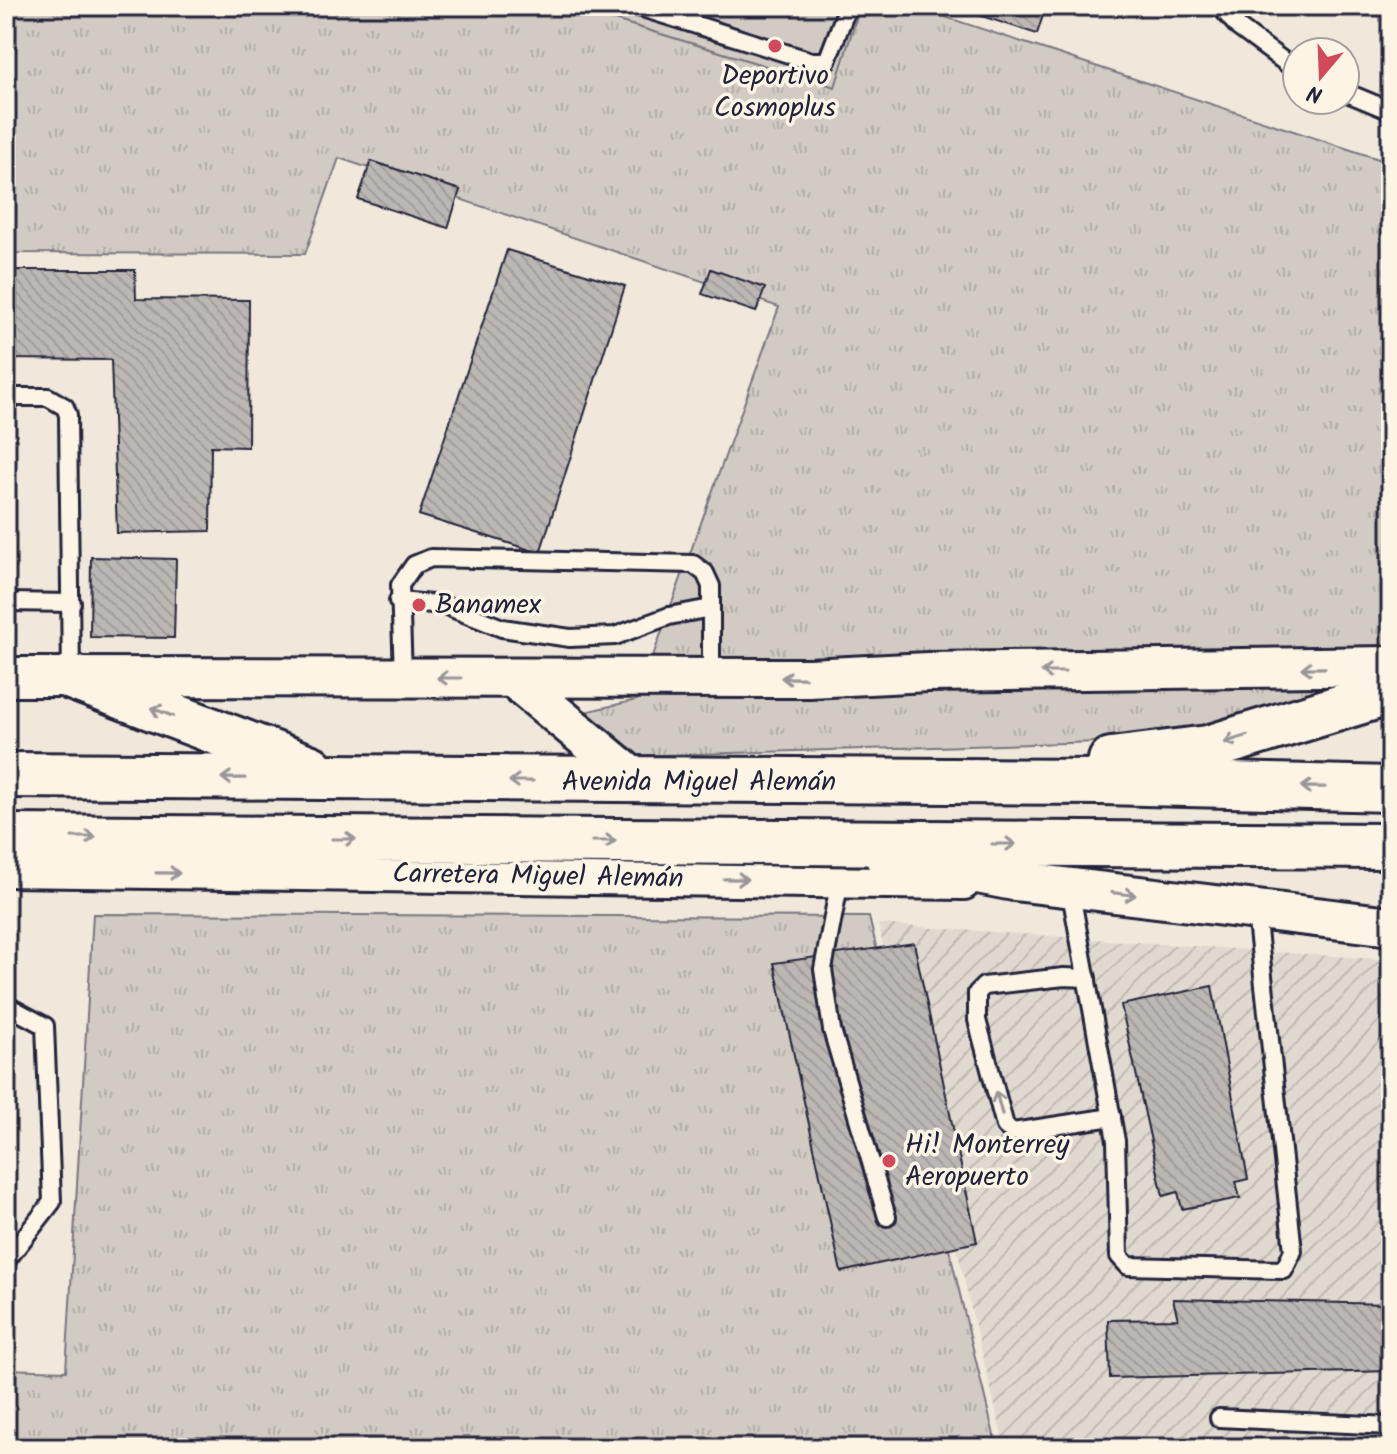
<svg xmlns="http://www.w3.org/2000/svg" width="1397" height="1454" font-family="Kalam,sans-serif">
<style>
.industrial{fill:url(#industrial-furrows)}
.grass{fill:url(#grass-tufts);stroke:#7a767f;stroke-width:2}
.pitch{fill:#d1cbc3;stroke:#7a767f;stroke-width:2}
.building{fill:url(#building-back-hatch);stroke:#22223b;stroke-width:2}
.lines{fill:none;stroke-linecap:round;stroke-linejoin:round}
.service-casing{stroke:#22223b;stroke-width:22}
.minor-casing{stroke:#22223b;stroke-width:36}
.tertiary-casing{stroke:#22223b;stroke-width:44}
.trunk-casing{stroke:#22223b;stroke-width:50}
.service{stroke:#fcf5e5;stroke-width:16}
.minor{stroke:#fcf5e5;stroke-width:30}
.tertiary{stroke:#fcf5e5;stroke-width:38}
.trunk{stroke:#fcf5e5;stroke-width:44}
.oneway{stroke:#9a9698}
.poi-dot{fill:#d1495b;stroke:#fcf5e5;stroke-width:3}
.labels{text-anchor:middle;dominant-baseline:central;stroke-width:7;stroke-linejoin:round;paint-order:stroke}
.poi-label{font-size:28px;fill:#22223b;stroke:#fcf5e5;text-anchor:start}
.street-label{font-size:28px;fill:#22223b;stroke:#fcf5e5}
</style>
<defs>
<pattern id="industrial-furrows" width="10" height="10" patternUnits="userSpaceOnUse" patternTransform="scale(2)"><rect width="10" height="10" fill="#e0d9cf"/><path d="M-1 1l2-2M0 10L10 0M9 11l2-2" fill="none" stroke="#c0bab3"/></pattern>
<pattern id="grass-tufts" width="24" height="20" patternUnits="userSpaceOnUse" patternTransform="scale(2)"><rect width="24" height="20" fill="#d1cbc3"/><path d="M3 7l-1-3M5 7V3M7 7l1-3M15 17l-1-3M17 17v-4M19 17l1-3" fill="none" stroke="#b3aea8"/></pattern>
<pattern id="building-back-hatch" width="6" height="6" patternUnits="userSpaceOnUse" patternTransform="scale(2)"><rect width="6" height="6" fill="#bcb7b3"/><path d="M-1 5l2 2M0 0l6 6M5-1l2 2" fill="none" stroke="#a19d9b"/></pattern>
</defs>
<rect width="100%" height="100%" fill="#efe8db"/>
<filter id="ink" filterUnits="userSpaceOnUse"><feTurbulence type="fractalNoise" baseFrequency=".0125" numOctaves="2"/><feDisplacementMap in="SourceGraphic" scale="16" xChannelSelector="R" yChannelSelector="G"/><feConvolveMatrix kernelMatrix="1 2 1 2 8 2 1 2 1" color-interpolation-filters="sRGB"/></filter>
<g filter="url(#ink)">
<polygon class="industrial" points="878,924 1391,960 1391,1448 1005,1448"/>
<g class="grass">
<polygon points="6,6 569,6 834,86 860,6 912,6 1391,163 1391,673 1202,739 627,756 580,713 637,700 779,307 339,158 305,254 6,253"/>
<polygon points="93,914 869,917 997,1448 6,1448 6,1369 66,1371"/>
</g>
<polygon class="pitch" points="569,6 860,6 835,87"/>
<g class="building">
<polygon points="951,6 1046,6 1037,34"/>
<polygon points="371,161 460,190 448,228 358,199"/>
<polygon points="507,250 625,286 540,553 419,515"/>
<polygon points="711,269 765,288 756,312 702,294"/>
<polygon points="6,270 135,270 136,299 249,300 248,447 211,446 210,531 117,533 111,360 6,359"/>
<polygon points="91,557 176,559 174,638 90,637"/>
<polygon points="914,943 977,1242 841,1272 774,963"/>
<polygon points="1212,986 1248,1179 1236,1182 1240,1198 1182,1209 1178,1192 1163,1196 1121,1005"/>
<polygon points="1173,1299 1388,1304 1391,1371 1110,1378 1108,1320 1178,1319"/>
</g>
<g class="lines">
<defs>
<g id="service">
<polyline points="636,6 811,61 827,61 848,6"/>
<polyline points="1220,6 1239,28 1297,71"/>
<polyline points="1345,92 1391,111"/>
<polyline points="6,397 48,397 65,407 68,415 71,676"/>
<polyline points="398,601 444,605 502,628 570,638 615,636 669,616 711,608"/>
<polyline points="6,602 72,603"/>
<polyline points="403,677 400,585 414,565 431,558 693,564 705,573 711,586 711,677"/>
<polyline points="840,880 823,969 832,1030 887,1217"/>
<polyline points="1070,888 1116,1141 1119,1256 1128,1266 1284,1270 1293,1251 1256,912"/>
<polyline points="1087,978 1064,977 984,986 977,993 977,1020 1005,1126 1013,1132 1112,1117"/>
<polyline points="6,1005 45,1026 52,1202 6,1261"/>
<polyline points="1219,1418 1391,1426"/>
</g>
<polyline id="minor" points="6,871 964,884"/>
<g id="tertiary">
<polyline points="6,677 809,678 928,672 1391,666"/>
<polyline points="513,678 638,782"/>
<polyline points="884,856 1014,881 1391,926"/>
</g>
<g id="trunk">
<polyline points="71,677 311,768"/>
<polyline points="1111,760 1208,748 1391,692"/>
<polyline points="6,775 1102,782 1391,789"/>
<polyline points="6,837 1391,846"/>
</g>
</defs>
<use href="#service" class="service-casing"/>
<use href="#minor" class="minor-casing"/>
<use href="#tertiary" class="tertiary-casing"/>
<use href="#trunk" class="trunk-casing"/>
<use href="#service" class="service"/>
<use href="#minor" class="minor"/>
<use href="#tertiary" class="tertiary"/>
<use href="#trunk" class="trunk"/>
</g>
<defs><path id="oneway-shaft" d="M-6 0H5M1.5-3L5.5 0L1.5 3" fill="none" stroke-width="1.6" stroke-linecap="round" stroke-linejoin="round" transform="scale(2)"/></defs>
<g class="oneway">
<use href="#oneway-shaft" transform="translate(1313 668) rotate(179)"/>
<use href="#oneway-shaft" transform="translate(1053 672) rotate(180)"/>
<use href="#oneway-shaft" transform="translate(449 678) rotate(180)"/>
<use href="#oneway-shaft" transform="translate(793 678) rotate(-179)"/>
<use href="#oneway-shaft" transform="translate(162 712) rotate(-159)"/>
<use href="#oneway-shaft" transform="translate(1236 739) rotate(162)"/>
<use href="#oneway-shaft" transform="translate(233 778) rotate(-179)"/>
<use href="#oneway-shaft" transform="translate(521 781) rotate(-180)"/>
<use href="#oneway-shaft" transform="translate(1313 787) rotate(-179)"/>
<use href="#oneway-shaft" transform="translate(84 837)"/>
<use href="#oneway-shaft" transform="translate(344 839)"/>
<use href="#oneway-shaft" transform="translate(604 841)"/>
<use href="#oneway-shaft" transform="translate(1004 844)"/>
<use href="#oneway-shaft" transform="translate(168 873) rotate(1)"/>
<use href="#oneway-shaft" transform="translate(736 879) rotate(1)"/>
<use href="#oneway-shaft" transform="translate(1124 894) rotate(7)"/>
<use href="#oneway-shaft" transform="translate(999 1103) rotate(-105)"/>
</g>
</g>
<g class="poi-dot">
<circle cx="775" cy="46" r="8"/>
<circle cx="419" cy="605" r="8"/>
<circle cx="889" cy="1161" r="8"/>
</g>
<g class="labels">
<g class="poi-label">
<text x="775" y="76" text-anchor="middle">Deportivo<tspan x="775" dy="32">Cosmoplus</tspan></text>
<text x="435" y="605">Banamex</text>
<text x="905" y="1145">Hi! Monterrey<tspan x="905" dy="32">Aeropuerto</tspan></text>
</g>
<g class="street-label">
<text x="699" y="782">Avenida Miguel Alemán</text>
<text transform="translate(538 877) rotate(1)">Carretera Miguel Alemán</text>
</g>
</g>
<rect width="1397" height="1454" fill="none" stroke="#fcf5e5" stroke-width="32"/>
<rect x="16" y="16" width="1365" height="1422" fill="none" stroke="#22223b" stroke-width="3" filter="url(#ink)"/>
<g transform="translate(1321 76) rotate(199)"><circle r="38" fill="#fcf5e5" stroke="#a5a1a1" stroke-width="2"/>
<path d="M0-6L14 30L0 20L-14 30Z" fill="#d1495b"/>
<text y="-12" font-size="22" font-weight="bold" text-anchor="middle" fill="#22223b">N</text>
</g>
</svg>
